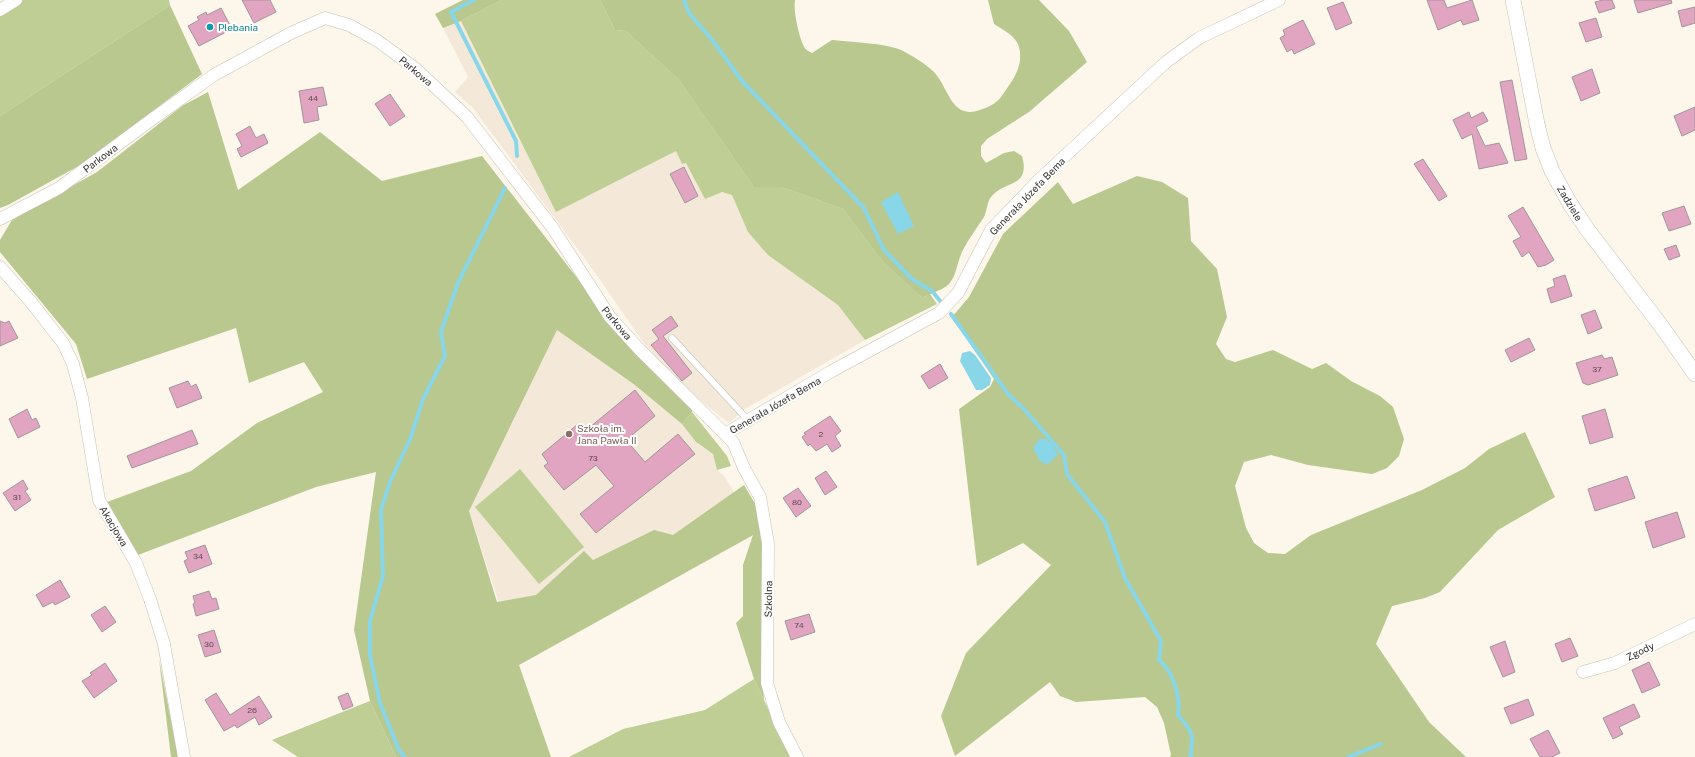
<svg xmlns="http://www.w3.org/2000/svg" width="1695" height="757" font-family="'Public Sans',sans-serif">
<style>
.built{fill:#f4e9d8}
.green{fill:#bece95}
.forest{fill:#b8c88e}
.water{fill:#88d6e7}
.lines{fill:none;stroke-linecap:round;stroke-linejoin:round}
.stream{stroke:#88d6e7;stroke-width:4}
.building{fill:#e1a5c1;stroke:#a2969b}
.service-casing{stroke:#c7c0b6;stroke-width:7}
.minor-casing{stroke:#c7c0b6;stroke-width:13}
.tertiary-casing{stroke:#c7c0b6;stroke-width:16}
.service{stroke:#fff;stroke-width:6}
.minor{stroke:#fff;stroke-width:12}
.tertiary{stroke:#fff;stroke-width:15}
.culture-dot{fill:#0f9aa8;stroke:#fff;stroke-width:1.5}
.education-dot{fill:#8d6e63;stroke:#fff;stroke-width:1.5}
.labels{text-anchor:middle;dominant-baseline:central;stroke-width:4;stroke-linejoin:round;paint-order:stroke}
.number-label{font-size:8px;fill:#5e4c50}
.culture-label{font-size:10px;fill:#0d838f;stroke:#fff;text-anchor:start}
.street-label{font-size:10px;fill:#322f2b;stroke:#fff}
.education-label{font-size:10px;fill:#785e54;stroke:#fff;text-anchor:start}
</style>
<rect width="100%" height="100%" fill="#fdf6eb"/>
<g class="built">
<polygon points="502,0 600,0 615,30 626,31 843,209 922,298 930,294 937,304 865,340 745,409 729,423 679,384 643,342 591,267 473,108 455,92 468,77 443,28 461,21"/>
<polygon points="511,201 682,424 699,445 713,454 717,470 724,476 734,492 754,535 519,665 469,511"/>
</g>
<g class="green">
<polygon points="23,0 169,0 170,5 0,116 0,14"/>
<polygon points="502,0 600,0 615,30 626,31 679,80 754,187 782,187 843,209 882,261 922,298 930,294 937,304 865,340 838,305 768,255 748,232 732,195 722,192 705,199 686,163 682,164 676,151 556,212 461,21"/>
<polygon points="692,412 727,456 731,466 717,470 713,454 696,442 682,424"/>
<polygon points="520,469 584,547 539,584 475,507"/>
<polygon points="754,679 791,757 569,757 623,729 705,710"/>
<polygon points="370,701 396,757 298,757 272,740"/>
</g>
<g class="forest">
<polygon points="463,0 502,0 461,21 443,28 435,14"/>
<path d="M600 0H795C793 10 799 39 805 48 806 50 810 52 812 53L832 40C850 42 885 43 901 50 911 55 926 64 934 72 949 88 951 120 980 110 988 107 996 104 1001 97 1008 87 1019 73 1020 60 1022 38 1009 34 994 24L988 0H1039L1069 31 1087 62 1029 112 987 139 981 146V156L986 163 1004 153 1014 151 1022 156C1031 188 1004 180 991 197 987 202 987 211 984 217 977 228 969 238 963 250 957 261 957 275 949 284 943 290 929 294 922 298L882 261 843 209 782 187H754L679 80 626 31 615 30Z"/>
<polygon points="170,5 202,74 82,164 8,205 0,208 0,116"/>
<polygon points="208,92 238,190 320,132 382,181 482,156 610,320 693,407 692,412 682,424 635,385 557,330 469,511 497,602 536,595 584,551 593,560 654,530 673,535 744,485 757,507 762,533 762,674 764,700 754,679 736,623 743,616 743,565 753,535 519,665 551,757 396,757 370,701 354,630 376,472 316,487 138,555 107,502 191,471 257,423 323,392 304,362 249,383 236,328 87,379 76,344 0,252 0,240 12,220 97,172 182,106"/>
<polygon points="1137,176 1162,182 1188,198 1191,241 1217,269 1227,317 1216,344 1226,359 1235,362 1273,350 1312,369 1326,363 1351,381 1380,396 1393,407 1404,439 1399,456 1387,468 1372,474 1308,465 1271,455 1244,462 1235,486 1246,528 1254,543 1268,553 1285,554 1311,535 1422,490 1465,468 1489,449 1525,432 1555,497 1498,530 1440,592 1425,598 1392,606 1376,644 1429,722 1466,757 1170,757 1171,755 1164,723 1157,707 1145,697 1076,702 1060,696 1050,682 955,756 941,716 966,653 1051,565 1023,543 977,566 959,409 990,387 994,379 952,317 969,297 1003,234 1058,182 1073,204"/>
<polygon points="159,659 178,757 171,757"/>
</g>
<g class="water">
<polygon points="898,192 914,226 898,234 881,202"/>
<polygon points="970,351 975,355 991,378 990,385 982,390 976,390 960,361 962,353"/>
<polygon points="1039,439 1046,439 1053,445 1058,455 1047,465 1040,461 1033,448"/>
</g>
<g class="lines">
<g class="stream">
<polyline points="474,0 451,12 516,141 517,156"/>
<polyline points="684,0 689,13 713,41 742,81 864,208 884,250 912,279 932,291 941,302"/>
<path d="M951 314 1008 394 1023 408 1064 455 1067 474 1105 522 1125 578 1161 641 1159 660C1173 671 1181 697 1178 715 1191 729 1195 736 1190 755L1192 757"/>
<polyline points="405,757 399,750 380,703 370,655 370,621 383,576 381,510 390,482 411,437 423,399 445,356 441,332 458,283 505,188"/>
<polyline points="1348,757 1381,744"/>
</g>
</g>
<g class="building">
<polygon points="242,0 270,0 276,12 254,23"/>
<polygon points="1427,0 1444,0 1447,8 1472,0 1479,20 1463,25 1461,20 1438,30"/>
<polygon points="1603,0 1612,0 1615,8 1599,13 1595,2"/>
<polygon points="1634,0 1671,0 1672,3 1638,13"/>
<polygon points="1343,2 1352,23 1336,30 1327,8"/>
<polygon points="1695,7 1695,23 1682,27 1678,11"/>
<polygon points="221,8 232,29 199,46 188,26 199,20 197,17 206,12 207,15"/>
<polygon points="1596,18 1602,37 1586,42 1579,23"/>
<polygon points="1303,20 1315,44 1294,54 1292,49 1287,52 1280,38 1285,35 1283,30"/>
<polygon points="1592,69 1600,93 1581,101 1572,77"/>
<polygon points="1512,80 1527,159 1515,161 1500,82"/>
<polygon points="323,87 327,105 317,107 319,120 304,123 299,91"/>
<polygon points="390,94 405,116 390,126 375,104"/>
<polygon points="1695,107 1695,130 1682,136 1674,116"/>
<polygon points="1469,112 1471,118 1483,112 1488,121 1476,127 1485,146 1499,143 1508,163 1479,169 1472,134 1462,139 1453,120"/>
<polygon points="250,126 256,138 264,134 268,143 241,157 237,149 242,146 236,134"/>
<polygon points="1423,159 1447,196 1439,201 1414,164"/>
<polygon points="684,167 698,196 685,203 670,174"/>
<polygon points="1684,206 1691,224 1669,231 1662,213"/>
<polygon points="1523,207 1554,260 1546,265 1538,267 1529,252 1522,257 1513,241 1521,237 1508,216"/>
<polygon points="1676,245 1680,256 1669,260 1664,249"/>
<polygon points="1565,275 1572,296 1551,303 1547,289 1555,286 1553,279"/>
<polygon points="1595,310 1602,328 1588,334 1581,315"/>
<polygon points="671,316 678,326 663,336 692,373 682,381 651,345 659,339 652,330"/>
<polygon points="0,321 5,323 9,321 18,338 0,346"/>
<polygon points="1529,338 1535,350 1511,362 1505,350"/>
<polygon points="1602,355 1604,359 1612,357 1618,375 1588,385 1583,383 1576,363"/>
<polygon points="940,364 948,378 929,389 921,376"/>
<polygon points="188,381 191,387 196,384 202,398 177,408 169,388"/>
<polygon points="635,390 655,416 626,440 645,462 678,434 695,454 596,533 580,514 614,486 596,465 564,490 544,466 548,463 542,454 578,424 584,432"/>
<polygon points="27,409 32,420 36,418 40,427 18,438 9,419"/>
<polygon points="1605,409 1613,437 1590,444 1582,416"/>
<polygon points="830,416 841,431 835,436 841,446 832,452 827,444 816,451 810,444 808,446 802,437 806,434 804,433"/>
<polygon points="192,430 198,444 132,468 127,456"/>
<polygon points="826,471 837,487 825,495 815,478"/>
<polygon points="1627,476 1635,498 1595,511 1588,489"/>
<polygon points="23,480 28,489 25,491 31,500 15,511 3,493"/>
<polygon points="798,488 811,506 796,517 783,498"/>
<polygon points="1677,512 1685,537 1653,548 1645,522"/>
<polygon points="205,545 212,564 189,573 184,561 188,559 185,552"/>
<polygon points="60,580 70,597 55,605 53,602 43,607 36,595"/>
<polygon points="209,591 212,599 216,598 219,609 196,616 193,604 195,603 193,596"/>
<polygon points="105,606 116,622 102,632 91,615"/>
<polygon points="809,614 815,632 791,640 785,621"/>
<polygon points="214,630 221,652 205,657 198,635"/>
<polygon points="1570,638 1578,656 1562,662 1555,644"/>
<polygon points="1505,641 1515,672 1503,677 1490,647"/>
<polygon points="1649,662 1660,685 1642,693 1632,670"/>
<polygon points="105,663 117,681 94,698 82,681 92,675 90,673"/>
<polygon points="216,693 230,715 259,696 272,717 259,725 255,717 237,728 235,725 224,731 205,700"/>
<polygon points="348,693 353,706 343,710 338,697"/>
<polygon points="1528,699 1534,715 1511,724 1504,708"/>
<polygon points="1634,704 1640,717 1619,727 1623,734 1613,739 1603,718"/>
<polygon points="1548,730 1560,753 1552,757 1540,757 1530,739"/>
</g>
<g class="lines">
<defs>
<polyline id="service" points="672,338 748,420"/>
<g id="minor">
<polyline points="0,10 16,0"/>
<polyline points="0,219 59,188 151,120 214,75 291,33 325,18 349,25 378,41 416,69 467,117 552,227 610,317 640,350 733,442 744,468 760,497 768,543 767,683 779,722 797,757"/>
<polyline points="0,267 31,302 63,343 73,364 82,398 99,500 136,563 150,599 164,644 184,757"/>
<polyline points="725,434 832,371 939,313 958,293 991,230 1039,180 1166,62 1199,38 1279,0"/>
<polyline points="1583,672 1615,663 1695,624"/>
</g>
<polyline id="tertiary" points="1513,0 1537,124 1543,148 1552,171 1569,202 1587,229 1662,327 1695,374"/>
</defs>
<use href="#service" class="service-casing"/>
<use href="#minor" class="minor-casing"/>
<use href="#tertiary" class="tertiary-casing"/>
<use href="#service" class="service"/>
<use href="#minor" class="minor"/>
<use href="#tertiary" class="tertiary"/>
</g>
<circle class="culture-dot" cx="210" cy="27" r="4"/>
<circle class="education-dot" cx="569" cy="434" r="4"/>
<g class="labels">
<g class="number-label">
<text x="313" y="98">44</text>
<text x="1597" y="369">37</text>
<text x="821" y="434">2</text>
<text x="593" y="458">73</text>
<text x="17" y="497">31</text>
<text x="797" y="502">80</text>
<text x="198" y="556">34</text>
<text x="799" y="625">74</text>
<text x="209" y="644">30</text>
<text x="252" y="710">26</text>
</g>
<g class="culture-label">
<text x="218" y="27">Plebania</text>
</g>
<g class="street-label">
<text transform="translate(416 71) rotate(40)">Parkowa</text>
<text transform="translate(100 158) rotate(-37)">Parkowa</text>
<text transform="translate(1027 196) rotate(-46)">Generała Józefa Bema</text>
<text transform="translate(1570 203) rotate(59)">Zadziele</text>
<text transform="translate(617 323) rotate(50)">Parkowa</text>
<text transform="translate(775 405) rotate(-30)">Generała Józefa Bema</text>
<text transform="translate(114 526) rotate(59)">Akacjowa</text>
<text transform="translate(768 599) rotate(-89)">Szkolna</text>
<text transform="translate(1640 651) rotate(-26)">Zgody</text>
</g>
<g class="education-label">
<text x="577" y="428">Szkoła im.<tspan x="577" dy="12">Jana Pawła II</tspan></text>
</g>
</g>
</svg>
